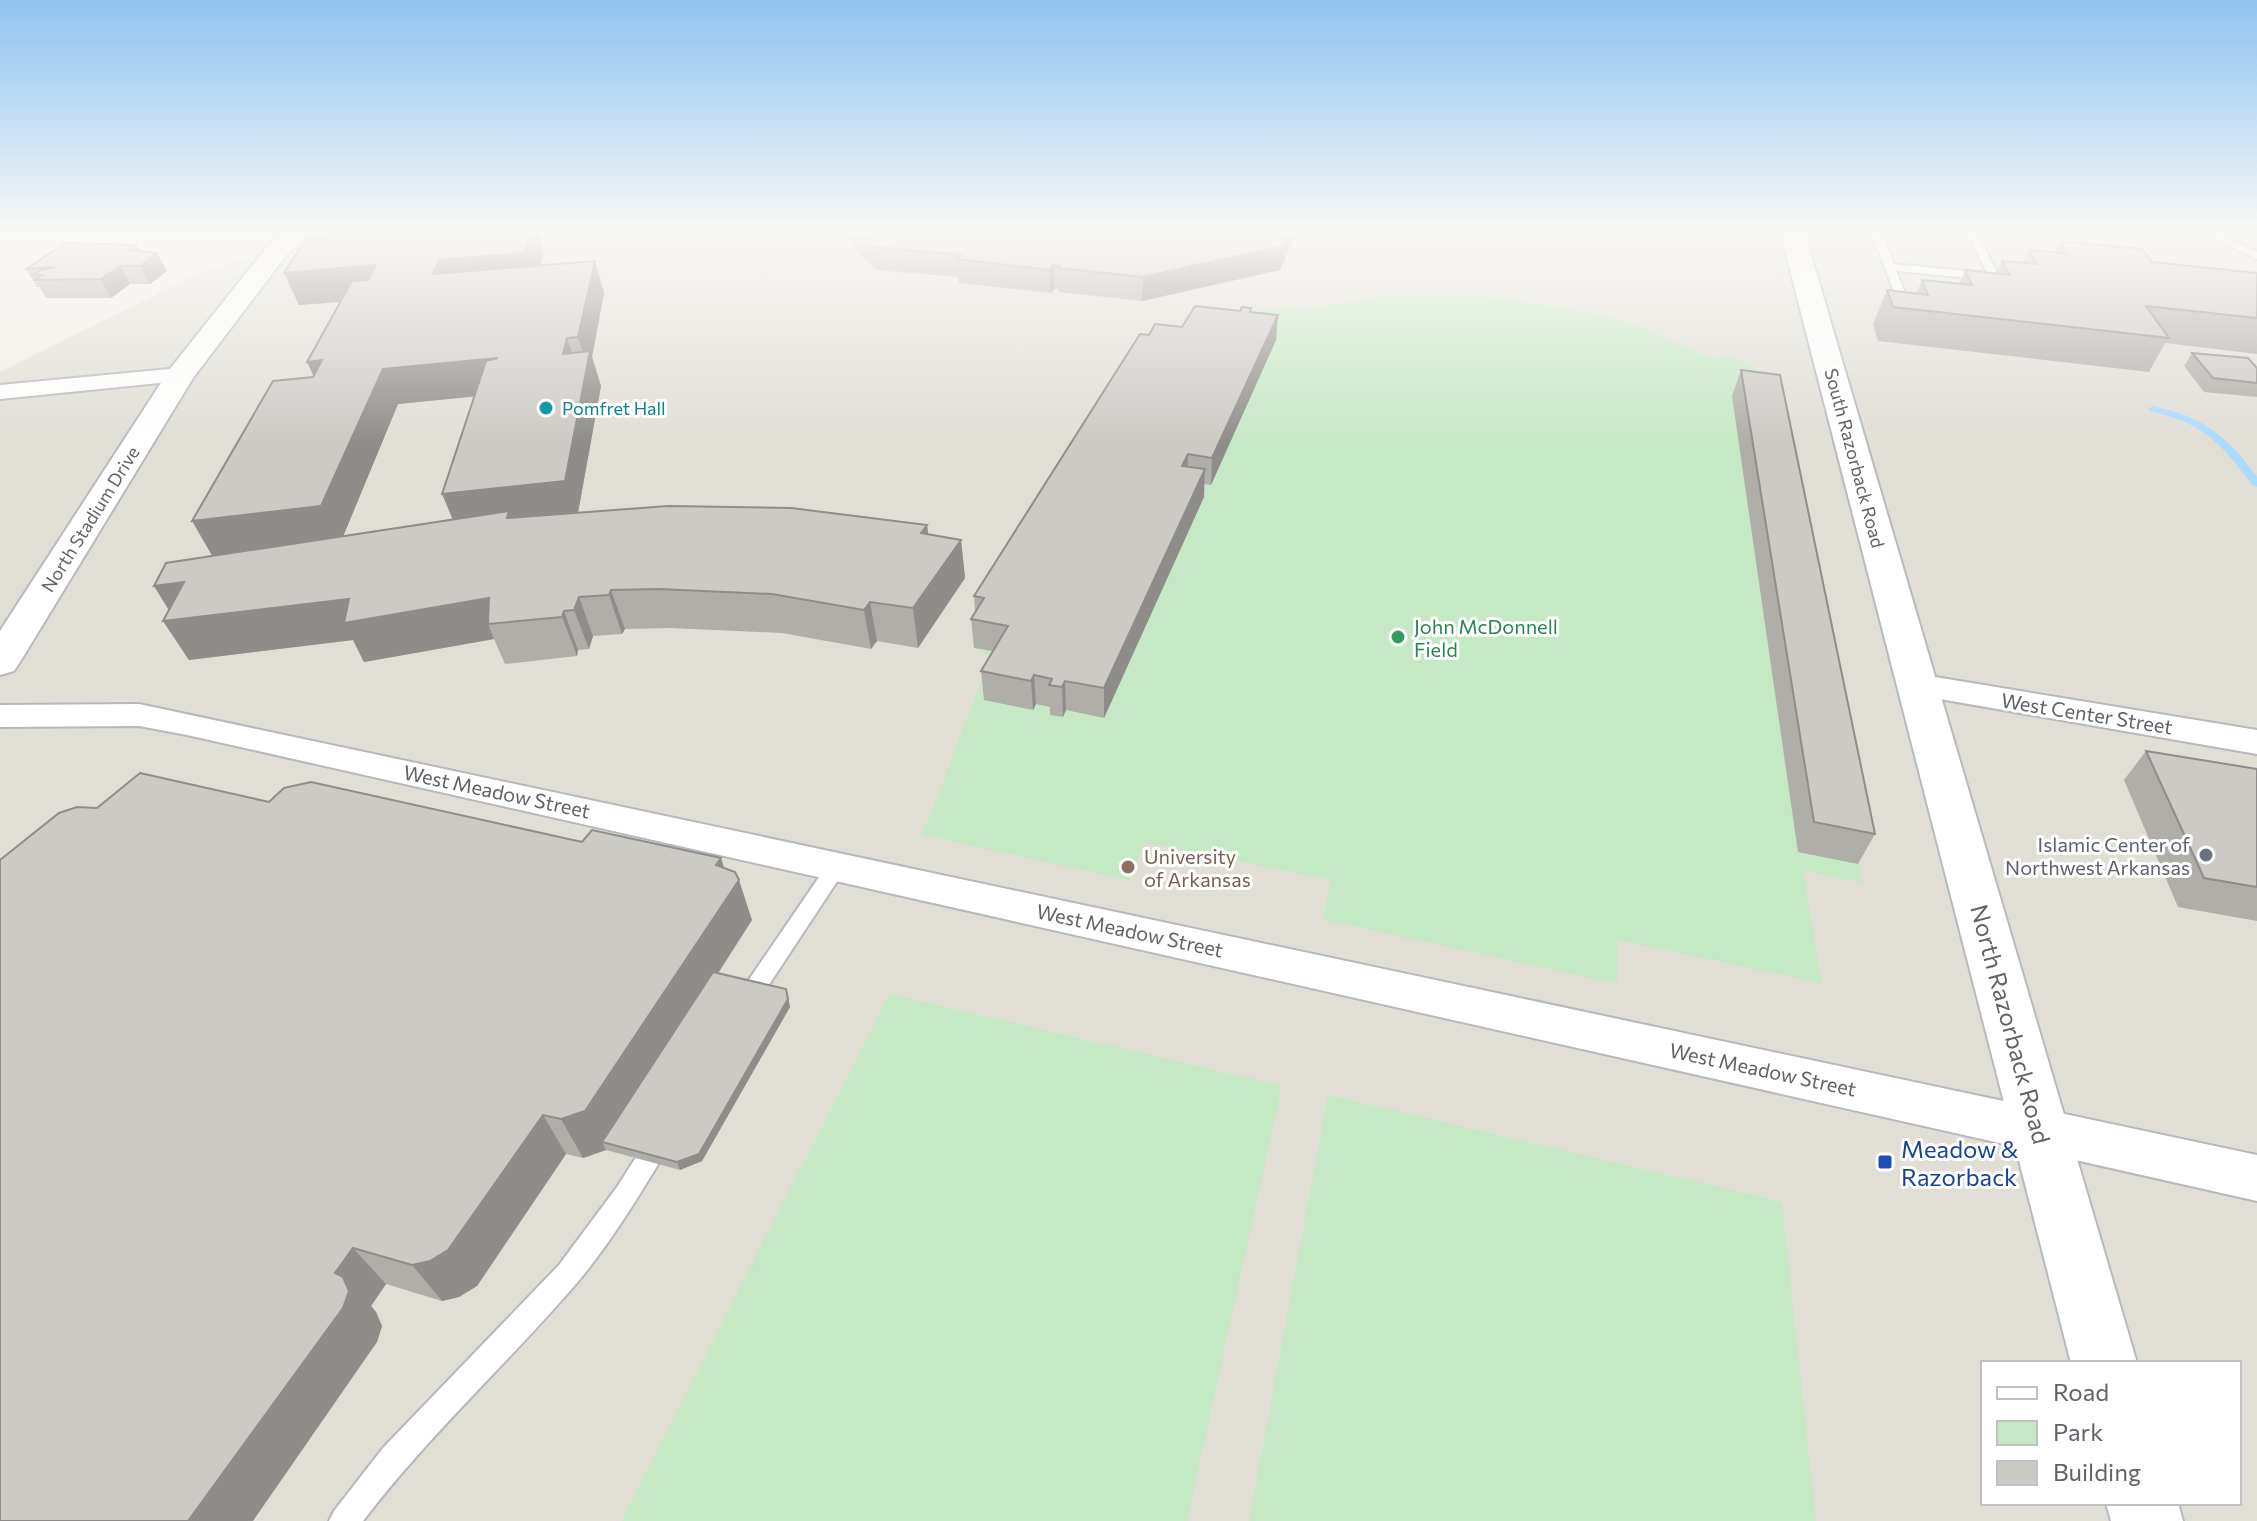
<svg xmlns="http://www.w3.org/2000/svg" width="2257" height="1521" font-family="Commissioner,sans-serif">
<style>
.education{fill:#e1ded6;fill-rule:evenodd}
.green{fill:#c5e8c5}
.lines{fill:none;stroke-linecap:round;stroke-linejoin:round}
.stream{fill:#aadaff;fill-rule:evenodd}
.lane-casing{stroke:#b5b8bc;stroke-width:4}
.street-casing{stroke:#b5b8bc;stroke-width:4}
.secondary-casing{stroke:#b6babf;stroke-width:4}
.lane{fill:#fff;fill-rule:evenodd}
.street{fill:#fff;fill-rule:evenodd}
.secondary{fill:#fff;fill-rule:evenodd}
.wall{fill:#afaea9;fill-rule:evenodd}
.shaded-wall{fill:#8f8d8a}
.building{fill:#cccac5;stroke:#8f8d8a;stroke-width:2}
.culture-dot{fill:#0f9aa8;stroke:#fff;stroke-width:3}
.leisure-dot{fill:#2e9e5b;stroke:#fff;stroke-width:3}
.worship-dot{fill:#6b7280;stroke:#fff;stroke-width:3}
.education-dot{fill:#8d6e63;stroke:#fff;stroke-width:3}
.transit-dot{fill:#1a4fb4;stroke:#fff;stroke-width:3}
.labels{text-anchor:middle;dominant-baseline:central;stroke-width:6;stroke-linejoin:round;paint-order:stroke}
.far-culture-label{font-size:18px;fill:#0d838f;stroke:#fff;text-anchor:start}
.far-street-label{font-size:18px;fill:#5f6368;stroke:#fff}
.leisure-label{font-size:20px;fill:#27864d;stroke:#fff;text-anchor:start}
.street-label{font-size:20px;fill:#5f6368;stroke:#fff}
.worship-label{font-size:20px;fill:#5b616d;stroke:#fff;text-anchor:end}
.education-label{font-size:20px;fill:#785e54;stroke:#fff;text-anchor:start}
.near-street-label{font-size:24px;fill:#5f6368;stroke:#fff}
.near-transit-label{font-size:24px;fill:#164399;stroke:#fff;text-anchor:start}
</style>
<rect width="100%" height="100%" fill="#f1efe8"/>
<path class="education" d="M299 231H2257V1521H0V372L202 272 279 248ZM1983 1363H2239V1503H1983Z"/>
<g class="green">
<polygon points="1445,295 1504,298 1597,314 1648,330 1713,359 1731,356 1754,366 1770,401 1862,883 1803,870 1822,983 1618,940 1617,984 1323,919 1331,880 1145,842 1129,880 922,835 991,657 974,648 1180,330 1289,305 1302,310 1387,296"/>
<polygon points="890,994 1282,1086 1187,1521 621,1521"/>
<polygon points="1328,1095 1782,1202 1816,1521 1249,1521"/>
</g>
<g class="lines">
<path class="stream" d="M2153 406C2204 417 2226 435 2257 477V487L2253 486C2220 442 2205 424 2150 411L2148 409Z"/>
<defs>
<g id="lane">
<polygon points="1871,231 1881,231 1894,264 1987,273 1966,231 1976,231 1999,277 1994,280 1896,271 1908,300 1921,305 1915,308 1899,305"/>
<polygon points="2197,231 2211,231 2257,252 2257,259"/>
<polygon points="837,859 844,861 847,866 844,871 753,1009 745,1012 737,1009 734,1003 737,997 830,861"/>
<path d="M660 1129 668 1132 672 1140 668 1148C640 1194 611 1243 576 1284 506 1365 428 1436 363 1521H329L334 1511 383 1448 559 1265 617 1187 652 1132Z"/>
</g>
<g id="street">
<polygon points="180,368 189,370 192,375 189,380 0,399 0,385"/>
<polygon points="1917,674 2257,730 2257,754 1905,693 1900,685 1905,677"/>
<polygon points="139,704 2257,1155 2257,1201 187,735 139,726 0,727 0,705"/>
</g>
<g id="secondary">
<polygon points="284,231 311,231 288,253 193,378 20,662 14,671 0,675 0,631 170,369 270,243"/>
<polygon points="1780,231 1804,231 2137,1363 2071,1363"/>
<polygon points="2106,1503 2178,1503 2183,1521 2111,1521"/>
</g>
</defs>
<use href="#lane" class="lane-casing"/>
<use href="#street" class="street-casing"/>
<use href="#secondary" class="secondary-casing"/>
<use href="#lane" class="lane"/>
<use href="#street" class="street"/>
<use href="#secondary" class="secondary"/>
</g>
<g class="wall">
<path d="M390 231H562L539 233 544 251 540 266 595 261 604 293 592 357 601 386 578 513 927 525 928 534 961 540 965 578 918 648 877 641 871 649 782 633 671 628 625 629 622 634 593 636 589 649 578 650 577 656 505 664 494 639 364 662 353 640 189 660 163 621 169 610 154 586 213 556 313 377 340 302 299 305ZM474 396 453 519 343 536 398 404Z"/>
<polygon points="837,231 1302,231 1297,240 1293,240 1280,270 1142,301 1058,292 1058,289 1054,289 1051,293 959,283 958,277 876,270"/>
<polygon points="2060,241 2152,262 2257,273 2257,354 2165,343 2149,372 1878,341 1873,324 1887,290 1916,294 1922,280 1959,284 1965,270 1996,274 2002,261 2023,263 2029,250 2054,253"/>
<polygon points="136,245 140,252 167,271 150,284 130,284 111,298 46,298 40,287 37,287 26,269"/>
<polygon points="1251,312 1278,315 1276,340 1211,485 1204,484 1204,497 1104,718 1066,710 1063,717 1050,715 1050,707 1036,704 1033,710 984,700 981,671 993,651 974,648 971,619 975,612 974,596 1149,335"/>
<polygon points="2192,353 2257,368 2257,397 2204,392 2184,366"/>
<polygon points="1741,370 1875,834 1858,864 1798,852 1732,396"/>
<polygon points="2146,751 2257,769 2257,921 2178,907 2124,780"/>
<polygon points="269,802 721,858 724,868 752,920 718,973 788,997 790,1007 702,1161 680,1170 606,1150 583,1158 566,1154 477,1286 459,1297 442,1301 386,1284 371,1306 376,1312 382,1326 377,1342 97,808"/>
</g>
<g class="shaded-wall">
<polygon points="520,231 562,231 539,233 544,251 535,285 433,274 439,260"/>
<polygon points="1289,231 1293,231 1292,243 1280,270 1142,301 1143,277"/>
<polygon points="136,245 145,262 157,253 167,271 150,284 140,266 128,250"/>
<polygon points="595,261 604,293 592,357 601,386 577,518 458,532 442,494 587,366 578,337"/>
<polygon points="376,265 389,298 299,305 284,273"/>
<polygon points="1053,265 1054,289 1051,293 1050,270"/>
<polygon points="120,266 130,284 111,298 101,279"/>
<polygon points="1278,315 1276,340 1211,485 1212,458"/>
<polygon points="567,338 578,372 563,354"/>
<polygon points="498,358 511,393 398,404 340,544 214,559 192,521 383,369"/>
<polygon points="322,360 323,396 307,362"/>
<polygon points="1188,454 1187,481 1182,466"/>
<polygon points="1205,469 1204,497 1104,718 1104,688"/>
<polygon points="927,525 932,563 921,533"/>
<polygon points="961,540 965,578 918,648 913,608"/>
<polygon points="184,582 349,599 489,598 488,624 494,639 364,662 353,640 189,660 163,621 175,620 154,586"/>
<polygon points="611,590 625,629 622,634 609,595"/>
<polygon points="579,597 593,636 589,649 574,610"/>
<polygon points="870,602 877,641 871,649 864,610"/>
<polygon points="564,611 578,650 577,656 562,617"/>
<polygon points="1034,675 1036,704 1033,710 1031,681"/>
<polygon points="1065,681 1066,710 1063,717 1062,687"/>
<polygon points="721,858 731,891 739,880 752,920 609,1144 602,1142 606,1150 583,1158 561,1119"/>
<polygon points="786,989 790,1007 702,1161 680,1170 677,1162"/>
<polygon points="543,1115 566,1154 477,1286 459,1297 442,1301 412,1265"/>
<polygon points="353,1248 386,1284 371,1306 376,1312 382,1326 377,1342 253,1521 188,1521 335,1273"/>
</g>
<g class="building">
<polygon points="390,231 531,231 524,253 439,260 433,274 595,261 578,337 567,338 563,354 590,351 565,481 442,494 486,361 498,358 383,369 321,506 192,521 273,381 313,377 322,360 307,362 352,281 368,280 376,265 284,273 307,238"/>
<polygon points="857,231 1289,231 1282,246 1143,277 1058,268 1060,266 1053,265 1050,270 957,259 961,255 956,254 873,247"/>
<polygon points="2060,241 2142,249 2152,262 2257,273 2257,318 2146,306 2169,338 1893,307 1887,290 1928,295 1922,280 1972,285 1965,270 2010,275 2002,261 2037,264 2029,250 2069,254"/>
<polygon points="66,243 136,245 128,250 157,253 140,266 120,266 101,279 35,280 42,275 33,275 41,270 55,267 26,269"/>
<polygon points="1195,306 1240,311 1242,307 1251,308 1250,312 1278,315 1212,458 1188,454 1182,466 1205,469 1104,688 1065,681 1062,687 1049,685 1052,679 1034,675 1031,681 981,671 1008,626 971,619 984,598 974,596 1140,334 1149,335 1155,324 1182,327"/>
<polygon points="2192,353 2248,358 2257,368 2257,383 2213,378"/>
<polygon points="1741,370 1780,375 1875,834 1814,822"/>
<polygon points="668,506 791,508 927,525 921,533 961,540 913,608 870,602 864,610 772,594 659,589 611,590 609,595 579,597 574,610 564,611 562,617 488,624 489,598 344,623 349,599 163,621 184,582 154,586 166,563 509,511 507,518"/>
<polygon points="2146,751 2257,769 2257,887 2204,878"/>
<polygon points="140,773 269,802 284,788 311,782 582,842 592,830 721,858 716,865 735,872 739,880 585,1111 561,1119 543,1115 448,1250 430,1261 412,1265 353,1248 335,1273 343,1277 349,1291 343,1308 188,1521 0,1521 0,860 59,813 77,807 97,808"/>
<polygon points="713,972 786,989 788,999 699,1154 677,1162 602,1142"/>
</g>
<linearGradient id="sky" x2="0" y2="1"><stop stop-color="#8fc3f1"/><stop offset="0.52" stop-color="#f9f8f5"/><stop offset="1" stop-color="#f9f8f5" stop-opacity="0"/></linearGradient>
<rect width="2257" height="444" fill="url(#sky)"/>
<circle class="culture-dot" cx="546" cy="408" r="8"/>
<circle class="leisure-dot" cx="1398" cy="637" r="8"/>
<circle class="worship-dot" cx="2206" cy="855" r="8"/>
<circle class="education-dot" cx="1128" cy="867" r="8"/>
<rect class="transit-dot" x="1877" y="1154" width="16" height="16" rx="4"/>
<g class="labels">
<g class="far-culture-label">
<text x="562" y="408">Pomfret Hall</text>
</g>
<g class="far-street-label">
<text transform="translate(1855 458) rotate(75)">South Razorback Road</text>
<text transform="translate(90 519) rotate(-58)">North Stadium Drive</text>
</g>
<g class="leisure-label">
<text x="1414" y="626">John McDonnell<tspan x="1414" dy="23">Field</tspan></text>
</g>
<g class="street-label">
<text transform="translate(2087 713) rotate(9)">West Center Street</text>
<text transform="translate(497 791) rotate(12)">West Meadow Street</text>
<text transform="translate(1130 930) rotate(12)">West Meadow Street</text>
<text transform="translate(1763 1069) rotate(12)">West Meadow Street</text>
</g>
<g class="worship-label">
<text x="2190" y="844">Islamic Center of<tspan x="2190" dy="23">Northwest Arkansas</tspan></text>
</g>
<g class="education-label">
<text x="1144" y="856">University<tspan x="1144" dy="23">of Arkansas</tspan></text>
</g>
<g class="near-street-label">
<text transform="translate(2011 1024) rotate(75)">North Razorback Road</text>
</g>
<g class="near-transit-label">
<text x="1901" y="1148">Meadow &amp;<tspan x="1901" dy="28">Razorback</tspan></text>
</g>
</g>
<rect x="1981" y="1361" width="260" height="144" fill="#ffffff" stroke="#bfc1c3" stroke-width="2"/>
<rect x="1997" y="1387" width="40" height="12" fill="#ffffff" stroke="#bfc1c3" stroke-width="2"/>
<text x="2053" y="1401" font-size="24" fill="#5f6368">Road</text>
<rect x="1997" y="1421" width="40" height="24" fill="#c5e8c5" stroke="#bfc1c3" stroke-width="2"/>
<text x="2053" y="1441" font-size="24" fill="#5f6368">Park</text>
<rect x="1997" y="1461" width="40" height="24" fill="#cccac5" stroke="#bfc1c3" stroke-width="2"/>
<text x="2053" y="1481" font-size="24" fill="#5f6368">Building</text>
</svg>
